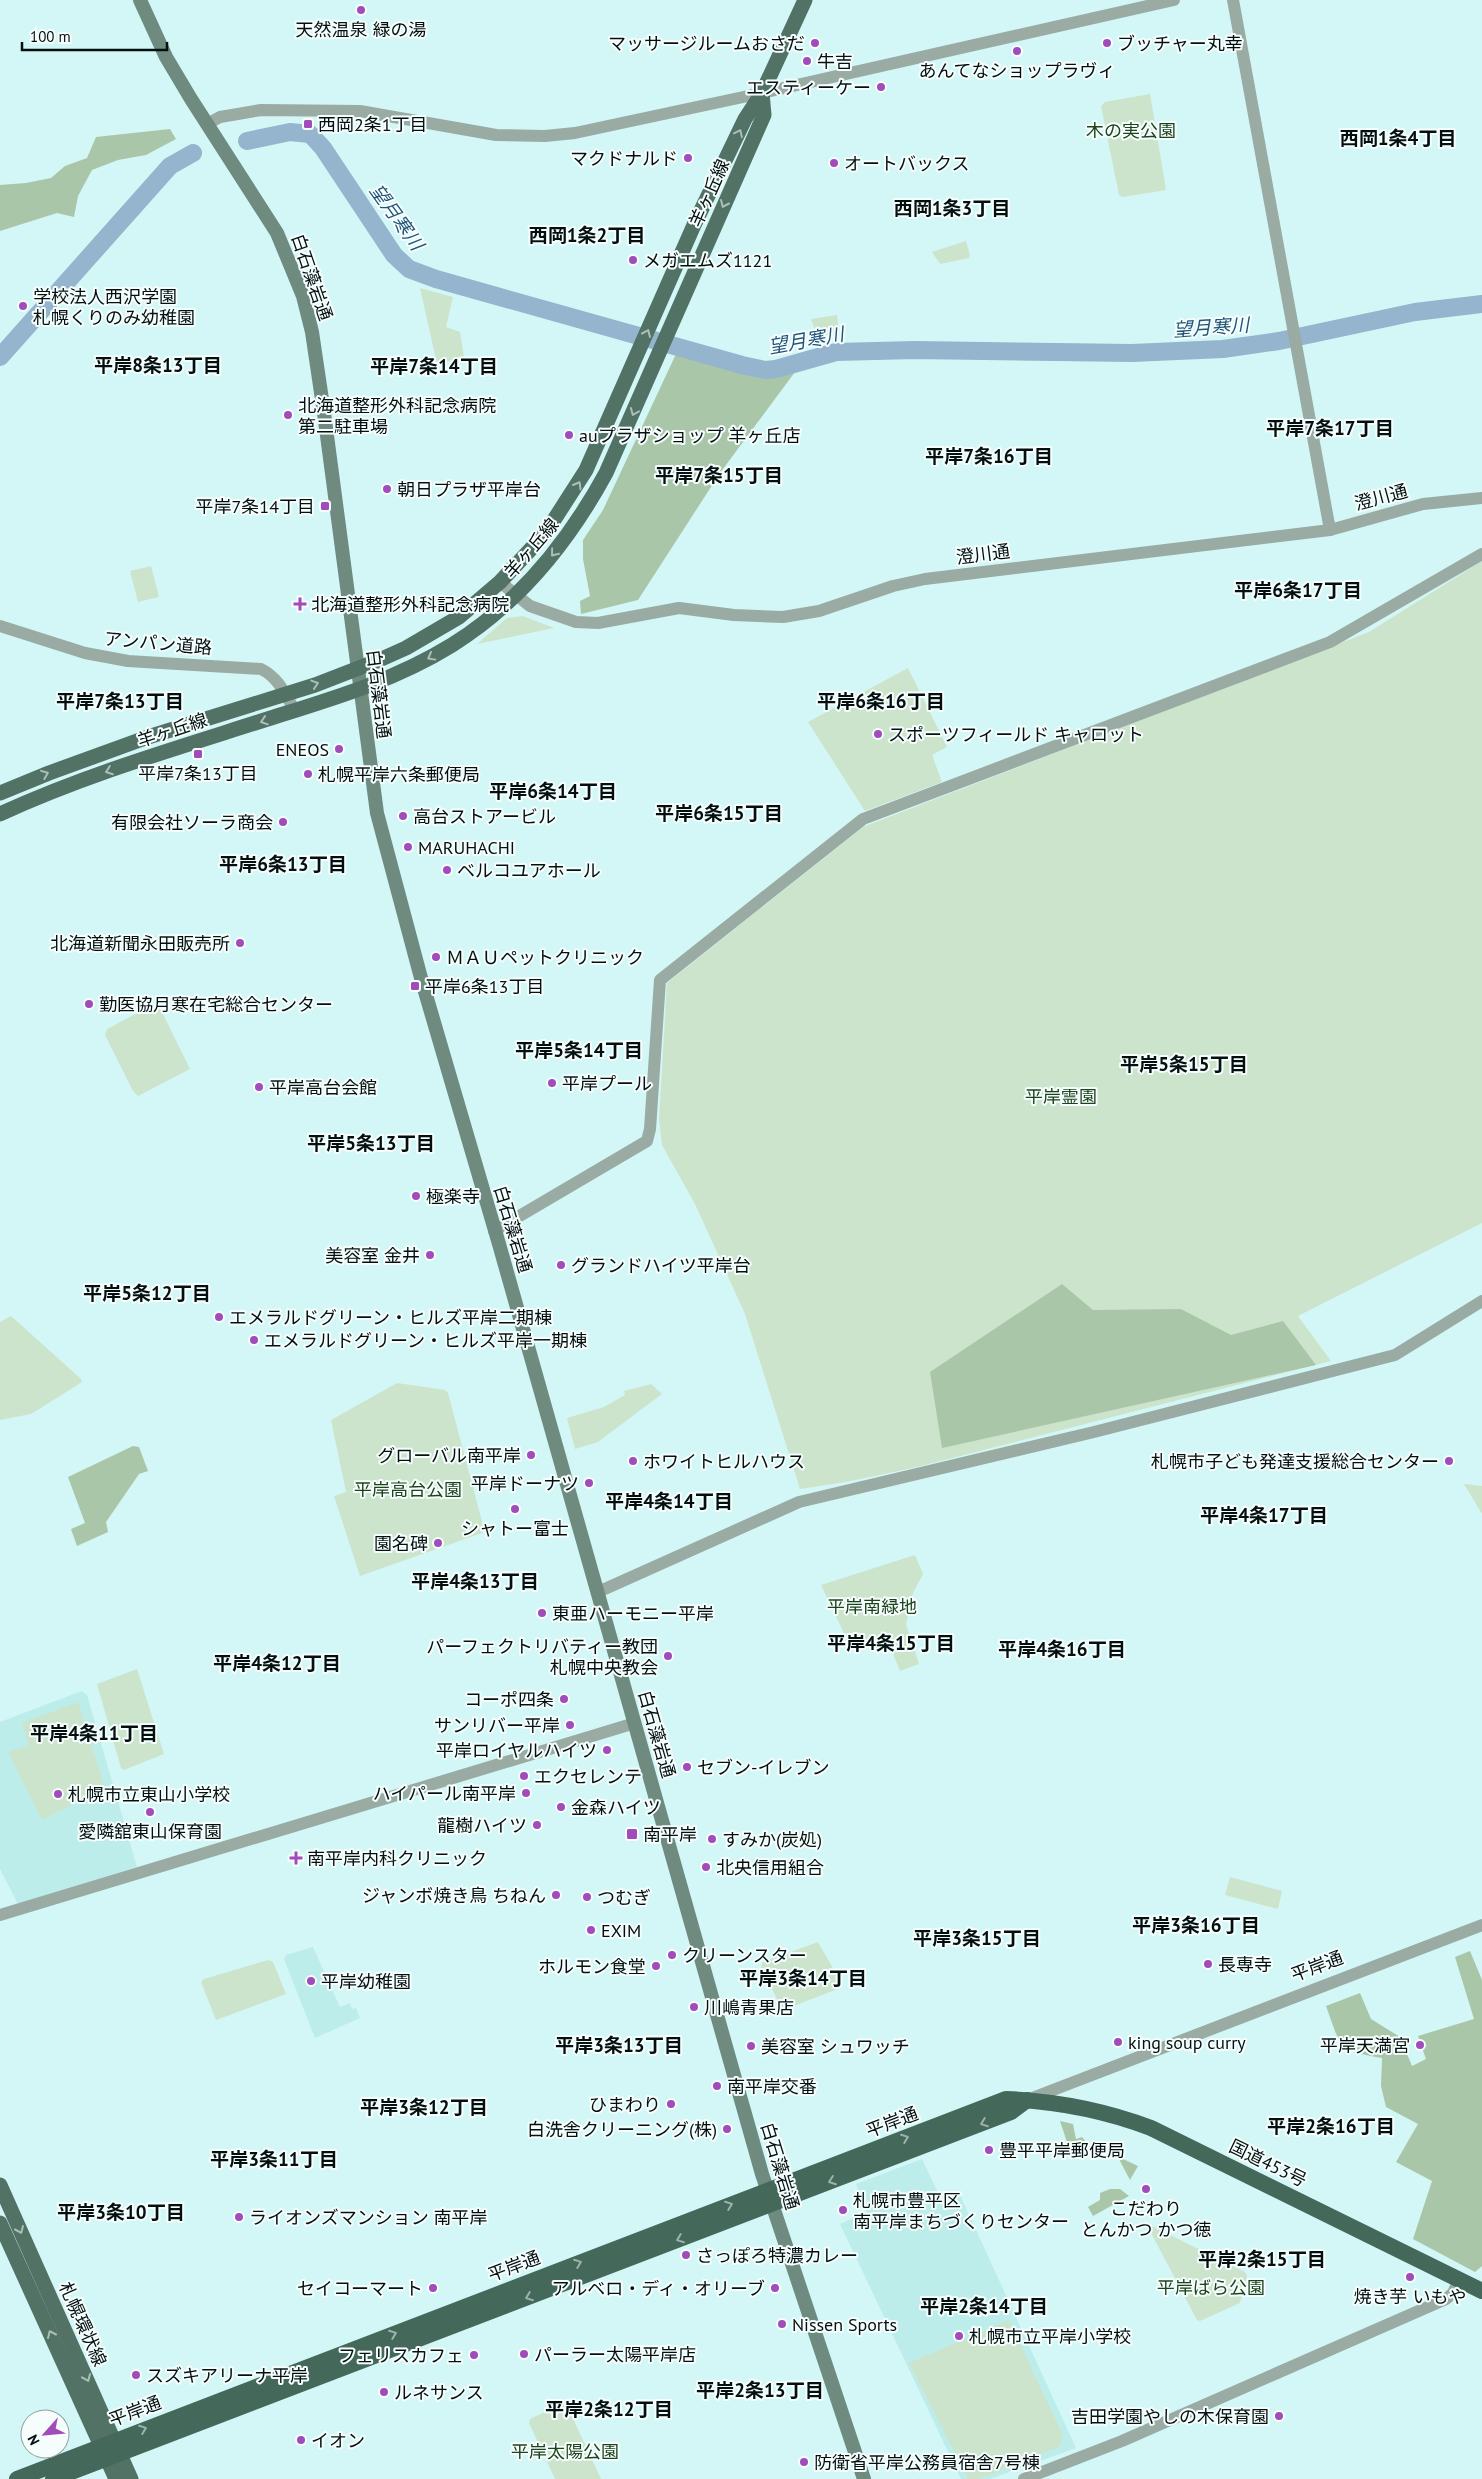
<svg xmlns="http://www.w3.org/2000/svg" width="1482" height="2479" font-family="'PT Sans','Noto Sans JP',sans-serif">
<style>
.built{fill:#bdedeb}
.green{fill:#cde4cc}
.forest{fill:#aac6a9}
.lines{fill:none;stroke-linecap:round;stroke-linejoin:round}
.river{stroke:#95b4ce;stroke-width:18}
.tertiary{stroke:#99aba3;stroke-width:12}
.secondary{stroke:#6f8a7f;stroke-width:14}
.primary{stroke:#517265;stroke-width:15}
.trunk{stroke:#44685a;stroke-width:16}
.oneway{stroke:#acbeb9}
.oneway2{stroke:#9db2ac}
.poi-dot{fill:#a04cba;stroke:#f6fdfd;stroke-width:2}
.labels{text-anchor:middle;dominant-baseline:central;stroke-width:4;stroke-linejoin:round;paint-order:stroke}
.poi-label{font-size:18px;fill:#041010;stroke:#f6fdfd;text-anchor:start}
.park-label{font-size:18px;fill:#1c441c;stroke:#f6fdfd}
.street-label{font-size:18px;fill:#041010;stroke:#f6fdfd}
.neighbourhood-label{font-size:19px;font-weight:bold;fill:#041010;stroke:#f6fdfd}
.water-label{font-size:19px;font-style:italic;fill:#225478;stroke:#f6fdfd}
</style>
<rect width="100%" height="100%" fill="#d2f7f6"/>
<g class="built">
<polygon points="82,1691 87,1695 137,1867 18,1904 0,1869 0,1722"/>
<polygon points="313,1947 340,2007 350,2003 352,2009 356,2008 360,2018 315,2038 284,1959 286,1955"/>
<polygon points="922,2159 942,2201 960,2195 1076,2448 990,2479 961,2479 840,2224 866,2212 856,2184"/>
</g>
<g class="green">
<polygon points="1150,94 1166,190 1123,197 1119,195 1101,106 1105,102"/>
<polygon points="966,241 970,255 969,258 940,264 932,252"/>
<polygon points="420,288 453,297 446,327 460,332 464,357 437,364"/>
<polygon points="837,315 839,334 820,339 817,336 811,319"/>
<polygon points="1482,561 1482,1223 1298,1316 1331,1361 917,1467 846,1482 800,1489 745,1314 695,1204 662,1145 659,1119 667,983 863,827 1369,632"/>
<polygon points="151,566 159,597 138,602 130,571"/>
<polygon points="523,616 554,628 477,644 507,618"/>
<polygon points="908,668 947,747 932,755 942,782 865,811 808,722"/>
<polygon points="153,1005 159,1006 190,1069 138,1096 133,1091 105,1035 107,1029"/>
<polygon points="11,1316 81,1379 82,1382 31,1414 0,1420 0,1322"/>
<polygon points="397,1383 445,1390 448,1393 484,1529 482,1533 360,1576 334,1496 346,1492 331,1420"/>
<polygon points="651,1384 662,1394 598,1442 575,1449 567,1418 604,1407 625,1395 624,1391"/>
<polygon points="1465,1484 1482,1486 1482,1514 1464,1484"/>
<polygon points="915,1555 923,1574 913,1593 906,1624 919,1664 900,1671 887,1639 851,1648 821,1585"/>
<polygon points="137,1669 164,1754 124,1770 121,1768 97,1684"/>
<polygon points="78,1702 105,1788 42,1820 8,1752 29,1746 22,1723"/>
<polygon points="1230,1877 1282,1891 1278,1909 1225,1895"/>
<polygon points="818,1942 842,1984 840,1988 786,2009 781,2007 761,1967 763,1962"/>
<polygon points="268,1960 273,1962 286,1994 216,2020 201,1982 204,1979"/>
<polygon points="1152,2226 1245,2272 1247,2276 1240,2303 1200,2321 1197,2320 1149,2229"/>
<polygon points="1009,2320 1063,2436 1059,2447 979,2479 968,2479 909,2363"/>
<polygon points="562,2404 567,2406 601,2479 555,2479 529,2423 530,2419"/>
</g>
<g class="forest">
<polygon points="170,129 176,139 146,155 118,160 92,170 78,196 74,217 57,213 0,231 0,185 26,183 51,178 65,166 87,158 96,137"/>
<polygon points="676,354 755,376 795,372 720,473 638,600 581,614 580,601 590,596 583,559 583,540 603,510"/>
<polygon points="1062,1284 1093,1310 1181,1309 1231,1335 1283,1321 1316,1365 942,1448 930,1372"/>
<polygon points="133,1446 139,1447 148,1471 139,1474 106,1522 108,1532 77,1546 71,1529 85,1523 68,1477"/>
<path d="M1470 1951 1482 1980V2266L1475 2272 1413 2239 1432 2181 1396 2162 1418 2124 1386 2107 1381 2086 1382 2058C1337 2050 1341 2047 1326 2006L1360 1993 1371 2019 1400 2037 1412 2066 1426 2059 1418 2036 1474 2019 1455 1957Z"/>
<polygon points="1060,2121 1073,2124 1076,2139 1082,2137 1094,2152 1085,2157 1084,2154 1076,2158 1067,2142"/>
<polygon points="1121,2158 1138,2166 1130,2180 1120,2161"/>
<polygon points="1110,2189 1120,2189 1129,2196 1093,2216 1088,2207 1100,2200 1100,2193"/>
</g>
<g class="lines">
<g class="river">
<polyline points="247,141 290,132 310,134 323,148 394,255 409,269 436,279 742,365 765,370 776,369 836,352 915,350 1132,353 1223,349 1279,341 1415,312 1482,304"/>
<polyline points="0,357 170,166 193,153"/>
</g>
<g class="tertiary">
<polyline points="1233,0 1330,530"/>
<polyline points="207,124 220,117 261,110 360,111 496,135 545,136 575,133 762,93 1174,0"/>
<polyline points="500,582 530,606 576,622 598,623 679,608 734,615 783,617 819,611 893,586 925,579 1330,530 1423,504 1482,498"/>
<path d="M0 626 85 653 128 661 261 669C279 678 285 694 295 711"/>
<polyline points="494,1231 647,1141 650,1129 660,980 863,819 1330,642 1482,554"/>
<polyline points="598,1592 799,1502 1094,1432 1395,1355 1482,1301"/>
<polyline points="0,1915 635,1723"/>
<polyline points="1027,2100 1482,1925"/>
<polyline points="1024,2479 1122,2441 1446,2299 1453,2293 1459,2280"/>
</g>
<polyline class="secondary" points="140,0 166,57 191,99 277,233 303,296 312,332 324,413 377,813 421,978 499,1244 762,2174 864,2479"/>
<g class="primary">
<polyline points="0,793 49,773 148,737 315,685 377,661 406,648 459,617 500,582 545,534 586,470 694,225 745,119 762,93 805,0"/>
<path d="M0 814C89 773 184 746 277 716 338 697 397 679 452 645 518 604 569 541 606 473L764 115 762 93"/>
<polyline points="0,2185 131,2479"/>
<polyline points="0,2223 116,2479"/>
</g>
<g class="trunk">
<path d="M17 2479 1006 2099C1054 2101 1106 2111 1151 2128L1482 2291"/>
<polyline points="53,2479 1011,2112 1027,2100"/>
</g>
</g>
<defs><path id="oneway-chevron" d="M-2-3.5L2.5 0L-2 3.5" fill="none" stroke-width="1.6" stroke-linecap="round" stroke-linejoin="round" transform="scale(1.25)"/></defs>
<g class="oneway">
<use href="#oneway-chevron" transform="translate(739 133) rotate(-64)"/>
<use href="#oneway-chevron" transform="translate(724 204) rotate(114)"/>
<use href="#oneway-chevron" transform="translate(647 333) rotate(-66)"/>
<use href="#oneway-chevron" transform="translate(634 412) rotate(113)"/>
<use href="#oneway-chevron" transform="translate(578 485) rotate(-60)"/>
<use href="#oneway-chevron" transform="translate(554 553) rotate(129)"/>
<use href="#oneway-chevron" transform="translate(431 657) rotate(151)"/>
<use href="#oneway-chevron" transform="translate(315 684) rotate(-18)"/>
<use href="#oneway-chevron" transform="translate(264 721) rotate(162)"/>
<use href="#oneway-chevron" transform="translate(109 771) rotate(160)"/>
<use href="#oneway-chevron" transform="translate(45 774) rotate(-22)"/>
<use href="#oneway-chevron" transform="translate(20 2230) rotate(66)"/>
<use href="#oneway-chevron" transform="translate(51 2334) rotate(-114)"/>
<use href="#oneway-chevron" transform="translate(87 2378) rotate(67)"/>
</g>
<g class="oneway2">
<use href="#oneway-chevron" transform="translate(984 2123) rotate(159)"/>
<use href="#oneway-chevron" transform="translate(905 2138) rotate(-21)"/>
<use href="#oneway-chevron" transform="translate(832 2181) rotate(160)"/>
<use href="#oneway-chevron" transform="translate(729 2205) rotate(-21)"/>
<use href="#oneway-chevron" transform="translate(680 2239) rotate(159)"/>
<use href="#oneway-chevron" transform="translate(578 2263) rotate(-21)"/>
<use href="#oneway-chevron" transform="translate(529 2297) rotate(159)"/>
<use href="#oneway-chevron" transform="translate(393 2334) rotate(-21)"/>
<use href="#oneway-chevron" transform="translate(143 2429) rotate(-21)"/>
</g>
<g class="poi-dot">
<circle cx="361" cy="10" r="5"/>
<circle cx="815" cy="43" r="5"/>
<circle cx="1107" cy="43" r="5"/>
<circle cx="1017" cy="51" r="5"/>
<circle cx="807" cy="61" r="5"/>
<circle cx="881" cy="87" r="5"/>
<rect x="303" y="119" width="10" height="10" rx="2.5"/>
<circle cx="688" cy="158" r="5"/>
<circle cx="834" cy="163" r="5"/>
<circle cx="633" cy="260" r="5"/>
<circle cx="23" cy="306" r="5"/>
<circle cx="288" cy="415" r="5"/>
<circle cx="569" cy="435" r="5"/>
<circle cx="387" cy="489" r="5"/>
<rect x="320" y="501" width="10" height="10" rx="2.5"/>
<path d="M297.5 596.5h5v5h5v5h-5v5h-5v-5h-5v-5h5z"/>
<circle cx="878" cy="734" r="5"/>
<circle cx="339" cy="749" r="5"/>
<rect x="193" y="749" width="10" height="10" rx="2.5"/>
<circle cx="308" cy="774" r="5"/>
<circle cx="403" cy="816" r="5"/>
<circle cx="283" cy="822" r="5"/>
<circle cx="408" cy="847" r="5"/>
<circle cx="447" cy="870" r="5"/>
<circle cx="240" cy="943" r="5"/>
<circle cx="436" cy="957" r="5"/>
<rect x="410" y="981" width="10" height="10" rx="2.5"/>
<circle cx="89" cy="1004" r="5"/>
<circle cx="552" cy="1083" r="5"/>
<circle cx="259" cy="1087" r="5"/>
<circle cx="416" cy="1196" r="5"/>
<circle cx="430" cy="1255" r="5"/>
<circle cx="561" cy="1265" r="5"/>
<circle cx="219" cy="1317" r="5"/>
<circle cx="254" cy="1340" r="5"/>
<circle cx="531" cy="1455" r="5"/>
<circle cx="633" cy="1461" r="5"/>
<circle cx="1449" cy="1461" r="5"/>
<circle cx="589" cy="1483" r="5"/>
<circle cx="515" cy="1509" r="5"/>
<circle cx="438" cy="1543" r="5"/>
<circle cx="542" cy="1613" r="5"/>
<circle cx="668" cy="1656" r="5"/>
<circle cx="564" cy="1699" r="5"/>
<circle cx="570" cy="1725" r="5"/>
<circle cx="607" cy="1750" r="5"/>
<circle cx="687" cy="1767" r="5"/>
<circle cx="524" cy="1776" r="5"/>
<circle cx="526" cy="1793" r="5"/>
<circle cx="58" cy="1794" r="5"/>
<circle cx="561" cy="1807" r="5"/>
<circle cx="150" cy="1812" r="5"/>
<circle cx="537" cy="1825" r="5"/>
<rect x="626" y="1828" width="12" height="12" rx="2.5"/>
<circle cx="712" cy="1839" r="5"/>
<path d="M293.5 1850.5h5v5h5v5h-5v5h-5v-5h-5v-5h5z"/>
<circle cx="706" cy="1867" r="5"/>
<circle cx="556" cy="1895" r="5"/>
<circle cx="587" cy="1897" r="5"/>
<circle cx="591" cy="1930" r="5"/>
<circle cx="672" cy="1955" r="5"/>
<circle cx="1208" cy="1964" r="5"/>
<circle cx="656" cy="1966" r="5"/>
<circle cx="311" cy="1981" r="5"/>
<circle cx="694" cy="2007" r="5"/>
<circle cx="1118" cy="2042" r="5"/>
<circle cx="1420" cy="2045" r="5"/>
<circle cx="751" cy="2046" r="5"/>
<circle cx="717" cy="2086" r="5"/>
<circle cx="671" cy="2104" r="5"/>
<circle cx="727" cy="2129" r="5"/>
<circle cx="989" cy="2150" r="5"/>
<circle cx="1146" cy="2189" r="5"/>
<circle cx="843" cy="2210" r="5"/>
<circle cx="239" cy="2217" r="5"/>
<circle cx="686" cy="2255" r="5"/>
<circle cx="1410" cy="2277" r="5"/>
<circle cx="433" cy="2288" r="5"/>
<circle cx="775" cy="2288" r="5"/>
<circle cx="782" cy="2324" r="5"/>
<circle cx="959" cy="2336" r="5"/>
<circle cx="524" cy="2354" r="5"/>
<circle cx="474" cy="2355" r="5"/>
<circle cx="136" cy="2375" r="5"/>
<circle cx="384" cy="2392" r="5"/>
<circle cx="1279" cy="2416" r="5"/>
<circle cx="301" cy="2440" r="5"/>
<circle cx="804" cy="2462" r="5"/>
</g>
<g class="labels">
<g class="poi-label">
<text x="361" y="29" text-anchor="middle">天然温泉 緑の湯</text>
<text x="805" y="43" text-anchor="end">マッサージルームおさだ</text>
<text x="1117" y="43">ブッチャー丸幸</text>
<text x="817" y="61">牛吉</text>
<text x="1017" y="70" text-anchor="middle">あんてなショップラヴィ</text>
<text x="871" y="87" text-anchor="end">エスティーケー</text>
<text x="318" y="124">西岡2条1丁目</text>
<text x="678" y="158" text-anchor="end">マクドナルド</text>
<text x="844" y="163">オートバックス</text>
<text x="643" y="260">メガエムズ1121</text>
<text x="33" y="296">学校法人西沢学園<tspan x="33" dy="21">札幌くりのみ幼稚園</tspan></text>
<text x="298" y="405">北海道整形外科記念病院<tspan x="298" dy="21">第二駐車場</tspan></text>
<text x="579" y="435">auプラザショップ 羊ヶ丘店</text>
<text x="397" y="489">朝日プラザ平岸台</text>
<text x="315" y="506" text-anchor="end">平岸7条14丁目</text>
<text x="311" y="604">北海道整形外科記念病院</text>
<text x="888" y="734">スポーツフィールド キャロット</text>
<text x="329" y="749" text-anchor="end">ENEOS</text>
<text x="198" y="773" text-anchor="middle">平岸7条13丁目</text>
<text x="318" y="774">札幌平岸六条郵便局</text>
<text x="413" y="816">高台ストアービル</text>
<text x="273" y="822" text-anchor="end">有限会社ソーラ商会</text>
<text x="418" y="847">MARUHACHI</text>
<text x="457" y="870">ベルコユアホール</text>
<text x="230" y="943" text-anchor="end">北海道新聞永田販売所</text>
<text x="446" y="957">ＭＡＵペットクリニック</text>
<text x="425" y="986">平岸6条13丁目</text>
<text x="99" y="1004">勤医協月寒在宅総合センター</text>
<text x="562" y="1083">平岸プール</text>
<text x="269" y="1087">平岸高台会館</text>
<text x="426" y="1196">極楽寺</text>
<text x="420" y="1255" text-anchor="end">美容室 金井</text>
<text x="571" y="1265">グランドハイツ平岸台</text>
<text x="229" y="1317">エメラルドグリーン・ヒルズ平岸二期棟</text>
<text x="264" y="1340">エメラルドグリーン・ヒルズ平岸一期棟</text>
<text x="521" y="1455" text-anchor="end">グローバル南平岸</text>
<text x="643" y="1461">ホワイトヒルハウス</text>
<text x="1439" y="1461" text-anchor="end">札幌市子ども発達支援総合センター</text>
<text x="579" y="1483" text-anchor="end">平岸ドーナツ</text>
<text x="515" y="1528" text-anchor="middle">シャトー富士</text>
<text x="428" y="1543" text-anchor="end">園名碑</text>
<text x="552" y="1613">東亜ハーモニー平岸</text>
<text x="658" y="1646" text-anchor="end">パーフェクトリバティー教団<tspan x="658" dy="21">札幌中央教会</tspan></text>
<text x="554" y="1699" text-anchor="end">コーポ四条</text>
<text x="560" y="1725" text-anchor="end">サンリバー平岸</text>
<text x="597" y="1750" text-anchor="end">平岸ロイヤルハイツ</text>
<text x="697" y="1767">セブン-イレブン</text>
<text x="534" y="1776">エクセレンテ</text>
<text x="516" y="1793" text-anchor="end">ハイパール南平岸</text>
<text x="68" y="1794">札幌市立東山小学校</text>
<text x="571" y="1807">金森ハイツ</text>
<text x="527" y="1825" text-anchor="end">龍樹ハイツ</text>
<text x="150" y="1831" text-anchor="middle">愛隣舘東山保育園</text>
<text x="643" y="1834">南平岸</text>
<text x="722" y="1839">すみか(炭処)</text>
<text x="307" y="1858">南平岸内科クリニック</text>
<text x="716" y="1867">北央信用組合</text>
<text x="546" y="1895" text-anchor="end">ジャンボ焼き鳥 ちねん</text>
<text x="597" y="1897">つむぎ</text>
<text x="601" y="1930">EXIM</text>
<text x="682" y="1955">クリーンスター</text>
<text x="1218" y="1964">長専寺</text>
<text x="646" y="1966" text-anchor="end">ホルモン食堂</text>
<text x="321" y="1981">平岸幼稚園</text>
<text x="704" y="2007">川嶋青果店</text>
<text x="1128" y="2042">king soup curry</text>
<text x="1410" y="2045" text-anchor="end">平岸天満宮</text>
<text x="761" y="2046">美容室 シュワッチ</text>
<text x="727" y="2086">南平岸交番</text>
<text x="661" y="2104" text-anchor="end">ひまわり</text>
<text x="717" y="2129" text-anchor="end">白洗舎クリーニング(株)</text>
<text x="999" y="2150">豊平平岸郵便局</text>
<text x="853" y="2200">札幌市豊平区<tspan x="853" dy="21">南平岸まちづくりセンター</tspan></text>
<text x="1146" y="2208" text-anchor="middle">こだわり<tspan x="1146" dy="21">とんかつ かつ徳</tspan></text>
<text x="249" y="2217">ライオンズマンション 南平岸</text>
<text x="696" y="2255">さっぽろ特濃カレー</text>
<text x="423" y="2288" text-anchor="end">セイコーマート</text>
<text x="765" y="2288" text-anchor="end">アルベロ・ディ・オリーブ</text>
<text x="1410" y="2296" text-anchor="middle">焼き芋 いもや</text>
<text x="792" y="2324">Nissen Sports</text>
<text x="969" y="2336">札幌市立平岸小学校</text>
<text x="534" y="2354">パーラー太陽平岸店</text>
<text x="464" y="2355" text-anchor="end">フェリスカフェ</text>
<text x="146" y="2375">スズキアリーナ平岸</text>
<text x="394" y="2392">ルネサンス</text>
<text x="1269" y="2416" text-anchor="end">吉田学園やしの木保育園</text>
<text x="311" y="2440">イオン</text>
<text x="814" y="2462">防衛省平岸公務員宿舎7号棟</text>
</g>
<g class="park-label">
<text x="1131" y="130">木の実公園</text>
<text x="1061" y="1096">平岸霊園</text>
<text x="408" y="1489">平岸高台公園</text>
<text x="872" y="1606">平岸南緑地</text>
<text x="1211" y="2287">平岸ばら公園</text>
<text x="565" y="2451">平岸太陽公園</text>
</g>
<g class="street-label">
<text transform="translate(709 193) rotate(-66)">羊ヶ丘線</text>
<text transform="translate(312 277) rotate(71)">白石藻岩通</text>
<text transform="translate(1381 497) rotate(-15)">澄川通</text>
<text transform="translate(531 548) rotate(-49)">羊ヶ丘線</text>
<text transform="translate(983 554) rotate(-7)">澄川通</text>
<text transform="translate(158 643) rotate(5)">アンパン道路</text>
<text transform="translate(379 694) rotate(83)">白石藻岩通</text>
<text transform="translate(172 730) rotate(-18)">羊ヶ丘線</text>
<text transform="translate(513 1229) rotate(73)">白石藻岩通</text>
<text transform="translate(657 1734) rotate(74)">白石藻岩通</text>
<text transform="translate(1317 1966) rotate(-21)">平岸通</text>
<text transform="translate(892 2122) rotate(-21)">平岸通</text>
<text transform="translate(1268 2163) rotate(26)">国道453号</text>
<text transform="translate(780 2166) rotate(73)">白石藻岩通</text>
<text transform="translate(514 2266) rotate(-21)">平岸通</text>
<text transform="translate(83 2324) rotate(66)">札幌環状線</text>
<text transform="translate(135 2411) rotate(-21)">平岸通</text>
</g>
<g class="neighbourhood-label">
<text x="1398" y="138">西岡1条4丁目</text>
<text x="952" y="208">西岡1条3丁目</text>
<text x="587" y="235">西岡1条2丁目</text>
<text x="158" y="365">平岸8条13丁目</text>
<text x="434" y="366">平岸7条14丁目</text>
<text x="1330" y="428">平岸7条17丁目</text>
<text x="989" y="456">平岸7条16丁目</text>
<text x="719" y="475">平岸7条15丁目</text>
<text x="1298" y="590">平岸6条17丁目</text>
<text x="120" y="701">平岸7条13丁目</text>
<text x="881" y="701">平岸6条16丁目</text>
<text x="553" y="791">平岸6条14丁目</text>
<text x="719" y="813">平岸6条15丁目</text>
<text x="283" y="864">平岸6条13丁目</text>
<text x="579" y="1050">平岸5条14丁目</text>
<text x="1184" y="1064">平岸5条15丁目</text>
<text x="371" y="1143">平岸5条13丁目</text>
<text x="147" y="1293">平岸5条12丁目</text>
<text x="669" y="1501">平岸4条14丁目</text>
<text x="1264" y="1515">平岸4条17丁目</text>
<text x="475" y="1581">平岸4条13丁目</text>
<text x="891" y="1643">平岸4条15丁目</text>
<text x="1062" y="1649">平岸4条16丁目</text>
<text x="277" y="1663">平岸4条12丁目</text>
<text x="94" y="1733">平岸4条11丁目</text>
<text x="1196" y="1925">平岸3条16丁目</text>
<text x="977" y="1938">平岸3条15丁目</text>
<text x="803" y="1978">平岸3条14丁目</text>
<text x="619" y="2045">平岸3条13丁目</text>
<text x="424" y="2107">平岸3条12丁目</text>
<text x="1331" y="2126">平岸2条16丁目</text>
<text x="274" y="2159">平岸3条11丁目</text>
<text x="121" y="2212">平岸3条10丁目</text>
<text x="1262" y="2259">平岸2条15丁目</text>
<text x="984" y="2306">平岸2条14丁目</text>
<text x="760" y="2390">平岸2条13丁目</text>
<text x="609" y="2409">平岸2条12丁目</text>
</g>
<g class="water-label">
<text transform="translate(397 217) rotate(54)">望月寒川</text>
<text transform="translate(1211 327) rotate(-4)">望月寒川</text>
<text transform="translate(806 340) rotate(-10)">望月寒川</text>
</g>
</g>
<g transform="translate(45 2434) rotate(243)"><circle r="24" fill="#f6fdfd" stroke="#959e9e"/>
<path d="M0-4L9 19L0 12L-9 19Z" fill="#a04cba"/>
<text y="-8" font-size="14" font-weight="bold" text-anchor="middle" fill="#041010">N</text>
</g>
<path d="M22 42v8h145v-8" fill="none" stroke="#041010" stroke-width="2.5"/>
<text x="30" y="42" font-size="15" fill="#041010" stroke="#f6fdfd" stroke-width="4" paint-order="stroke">100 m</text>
</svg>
